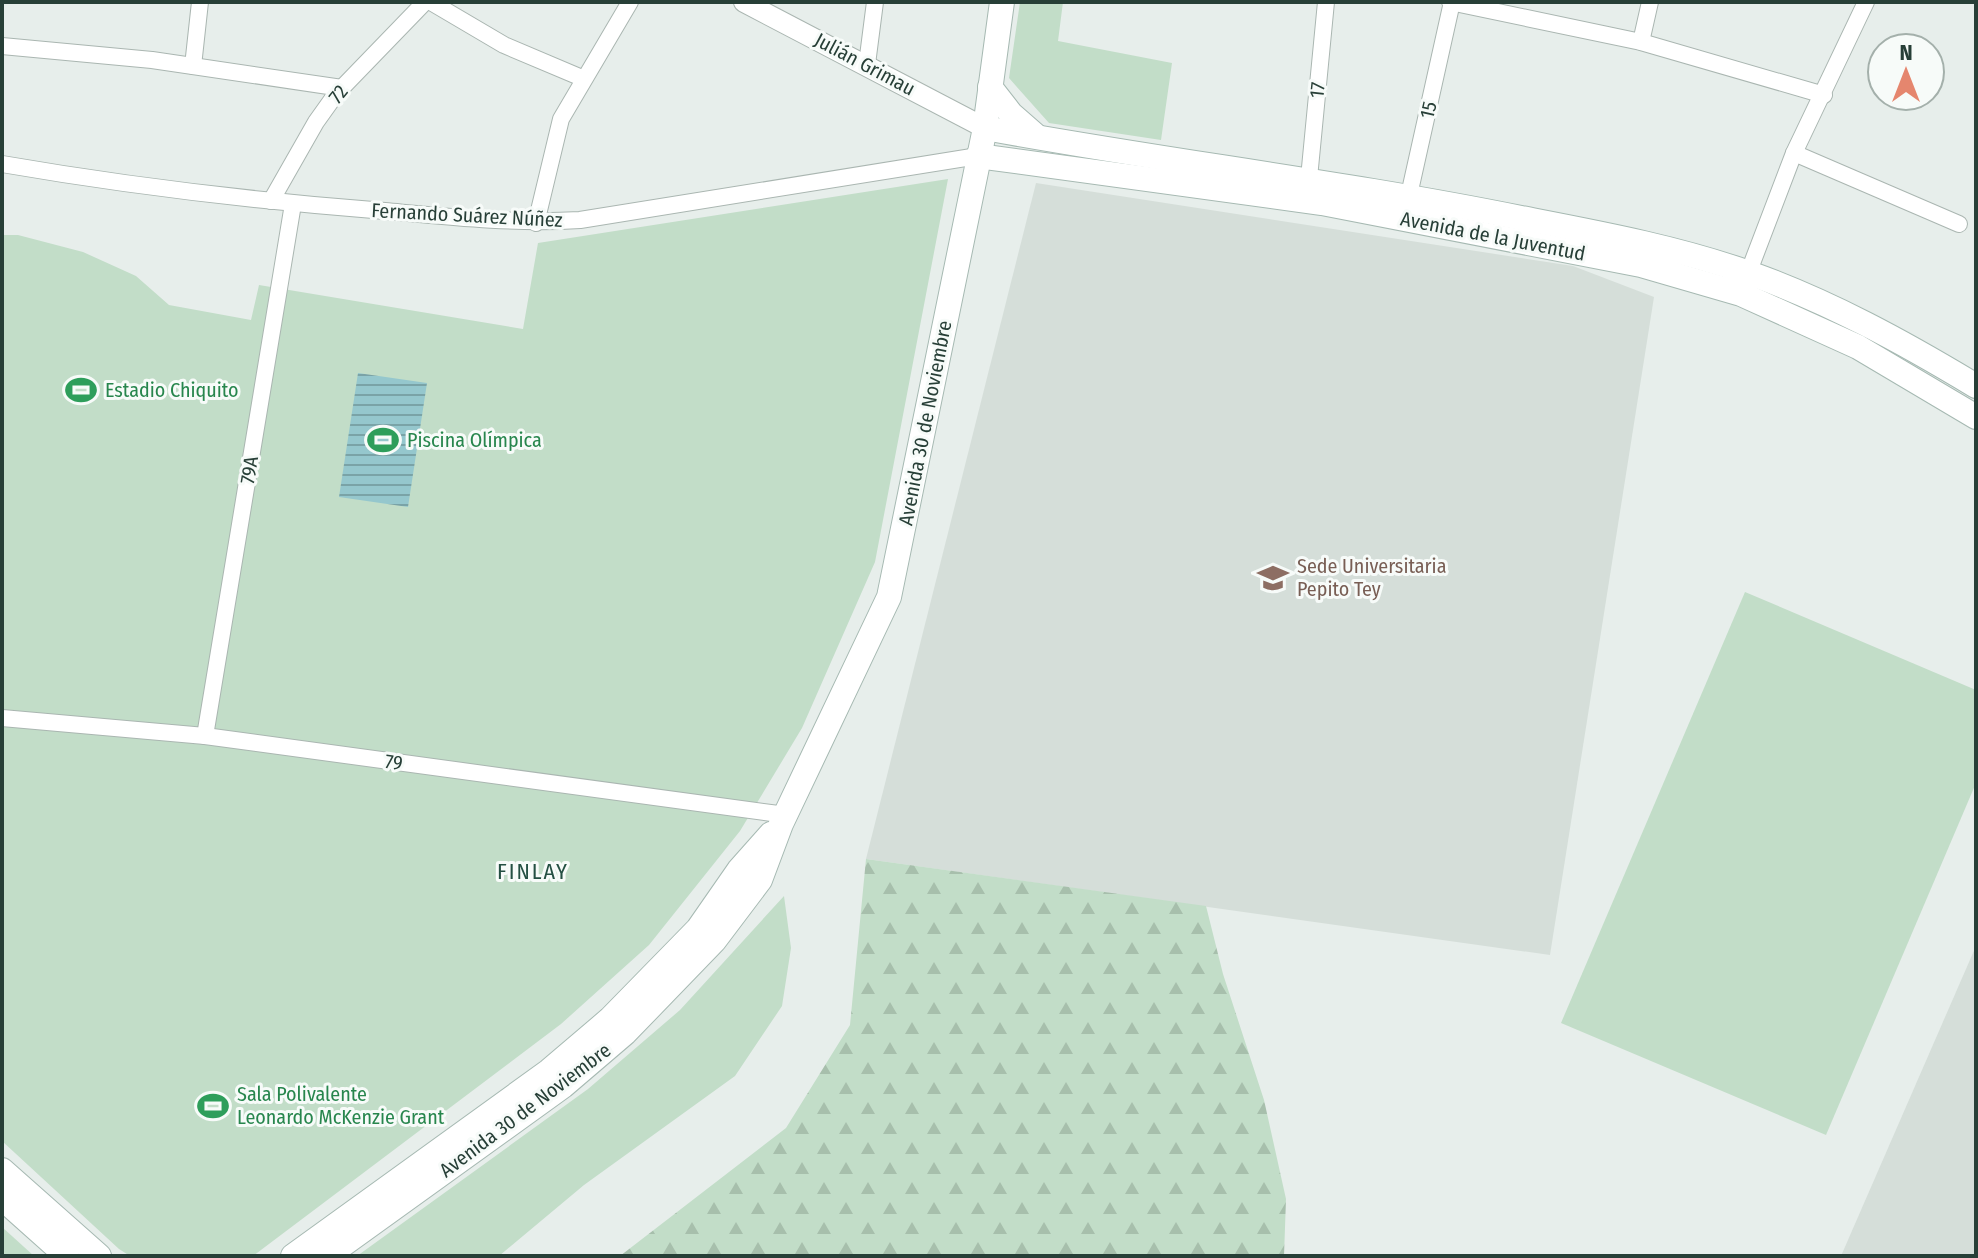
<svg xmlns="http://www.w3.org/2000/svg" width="1978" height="1258" font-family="'Fira Sans Condensed',sans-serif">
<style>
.built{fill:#d5ded9}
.grass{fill:#c2ddc8}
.forest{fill:url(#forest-firs)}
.water{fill:url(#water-rules)}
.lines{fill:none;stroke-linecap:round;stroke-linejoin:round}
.minor-casing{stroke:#aab6b1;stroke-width:18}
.tertiary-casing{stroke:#aab6b1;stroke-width:22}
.secondary-casing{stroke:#a6b9b2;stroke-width:26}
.minor{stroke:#fff;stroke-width:16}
.tertiary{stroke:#fff;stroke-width:20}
.secondary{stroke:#fff;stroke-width:24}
.labels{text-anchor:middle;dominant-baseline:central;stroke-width:6;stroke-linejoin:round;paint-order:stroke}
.street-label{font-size:20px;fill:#273f37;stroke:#f7fbf9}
.leisure-label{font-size:20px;fill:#27864d;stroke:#f7fbf9;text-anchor:start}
.education-label{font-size:20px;fill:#785e54;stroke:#f7fbf9;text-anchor:start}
.neighbourhood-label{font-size:22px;letter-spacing:2px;fill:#245043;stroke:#f7fbf9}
</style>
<defs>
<pattern id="forest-firs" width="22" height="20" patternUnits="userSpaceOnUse" patternTransform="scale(2)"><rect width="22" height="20" fill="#c2ddc8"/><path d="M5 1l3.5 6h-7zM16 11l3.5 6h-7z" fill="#a7bfac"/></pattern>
<pattern id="water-rules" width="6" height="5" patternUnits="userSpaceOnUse" patternTransform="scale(2)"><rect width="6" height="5" fill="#95c7cd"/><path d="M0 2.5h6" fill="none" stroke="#7aa3a7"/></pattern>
</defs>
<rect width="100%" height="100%" fill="#e7eeeb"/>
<g class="built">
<polygon points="1036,183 1573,266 1654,297 1550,955 866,859"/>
<polygon points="1976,946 1976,1256 1841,1256"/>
</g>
<g class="grass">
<polygon points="1020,2 1063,2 1058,41 1172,63 1161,140 1049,123 1009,78"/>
<polygon points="948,179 875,562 802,728 740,831 649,945 561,1024 253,1256 130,1256 119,1249 2,1141 2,235 18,235 83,252 136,276 169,305 251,320 259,285 523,329 538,243"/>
<polygon points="1745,592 1976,690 1976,783 1826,1135 1561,1023"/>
<polygon points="784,896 791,948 782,1006 735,1076 584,1185 499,1256 357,1256 588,1089 680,1010"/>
<polygon points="2,1227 34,1256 2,1256"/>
</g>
<polygon class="forest" points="866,859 1206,906 1223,974 1264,1100 1286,1199 1284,1256 620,1256 786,1128 850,1025"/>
<polygon class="water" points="358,373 427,383 408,507 339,497"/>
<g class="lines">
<defs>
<g id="minor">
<polyline points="431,2 504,45 582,78"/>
<polyline points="1450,2 1641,42 1824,95"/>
<polyline points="1641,42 1650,2"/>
<polyline points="2,46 152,60 342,88"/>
<polyline points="867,64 875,2"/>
<polyline points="193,66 200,2"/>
<polyline points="1794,153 1959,224"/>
<path d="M2 164C129 186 256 201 385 211 450 217 514 224 580 220L978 156"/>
<polyline points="1309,178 1326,2"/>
<polyline points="271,201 316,122 336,94 425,2"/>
<polyline points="1407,204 1452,2"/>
<polyline points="536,223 561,119 630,2"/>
<polyline points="1746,279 1794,153 1866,2"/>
<polyline points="2,718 205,736 786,815"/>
<polyline points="205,736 293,204"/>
</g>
<polyline id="tertiary" points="744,2 985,128"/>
<g id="secondary">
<polyline points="990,87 1011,114 1035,135"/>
<path d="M985 128C1163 161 1343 182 1521 218 1598 233 1675 247 1749 273 1830 302 1903 342 1976 386"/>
<polyline points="978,156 1322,203 1641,265 1741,294 1858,347 1976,417"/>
<polyline points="2,1170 99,1256"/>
<polyline points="2,1198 67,1256"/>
<polyline points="293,1256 549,1071 610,1019 698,929 739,870 771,834"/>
<polyline points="327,1256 563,1086 625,1033 714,941 760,880 781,824 889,597 985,128 1002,2"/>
</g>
</defs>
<use href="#minor" class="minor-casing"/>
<use href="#tertiary" class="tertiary-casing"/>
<use href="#secondary" class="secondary-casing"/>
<use href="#minor" class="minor"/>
<use href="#tertiary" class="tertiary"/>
<use href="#secondary" class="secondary"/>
</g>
<defs>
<symbol id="stadium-bare" viewBox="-9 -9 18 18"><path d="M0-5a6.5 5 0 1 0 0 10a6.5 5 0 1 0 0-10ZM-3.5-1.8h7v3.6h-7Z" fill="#2e9e5b" stroke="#f7fbf9" stroke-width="2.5" paint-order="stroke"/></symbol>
<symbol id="university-bare" viewBox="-9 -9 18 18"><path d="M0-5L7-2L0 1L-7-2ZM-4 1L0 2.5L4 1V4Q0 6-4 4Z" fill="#8d6e63" stroke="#f7fbf9" stroke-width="2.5" paint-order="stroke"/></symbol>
</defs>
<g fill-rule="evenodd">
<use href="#stadium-bare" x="59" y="368" width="44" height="44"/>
<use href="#stadium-bare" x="361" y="418" width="44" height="44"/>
<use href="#university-bare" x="1251" y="556" width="44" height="44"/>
<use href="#stadium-bare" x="191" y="1084" width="44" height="44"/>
</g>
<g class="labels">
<g class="street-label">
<text transform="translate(865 64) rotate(28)">Julián Grimau</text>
<text transform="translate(1317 90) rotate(-84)">17</text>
<text transform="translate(338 94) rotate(-51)">72</text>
<text transform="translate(1428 110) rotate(-77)">15</text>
<text transform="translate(467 215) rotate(3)">Fernando Suárez Núñez</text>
<text transform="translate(1493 236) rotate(11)">Avenida de la Juventud</text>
<text transform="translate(925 423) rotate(-79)">Avenida 30 de Noviembre</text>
<text transform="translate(249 470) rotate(-81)">79A</text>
<text transform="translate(394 762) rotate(8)">79</text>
<text transform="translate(525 1110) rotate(-37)">Avenida 30 de Noviembre</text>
</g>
<g class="leisure-label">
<text x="105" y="390">Estadio Chiquito</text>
<text x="407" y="440">Piscina Olímpica</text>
<text x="237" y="1094">Sala Polivalente<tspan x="237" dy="23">Leonardo McKenzie Grant</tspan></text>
</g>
<g class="education-label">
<text x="1297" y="566">Sede Universitaria<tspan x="1297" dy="23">Pepito Tey</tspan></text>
</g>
<g class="neighbourhood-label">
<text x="533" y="871">FINLAY</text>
</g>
</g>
<rect width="1978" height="1258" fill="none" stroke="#273f37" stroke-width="8"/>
<g transform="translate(1906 72)"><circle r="38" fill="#f7fbf9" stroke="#a4b0ab" stroke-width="2"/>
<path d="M0-6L14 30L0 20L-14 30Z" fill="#e5866e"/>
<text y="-12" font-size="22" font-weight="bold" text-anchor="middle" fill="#273f37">N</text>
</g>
</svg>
